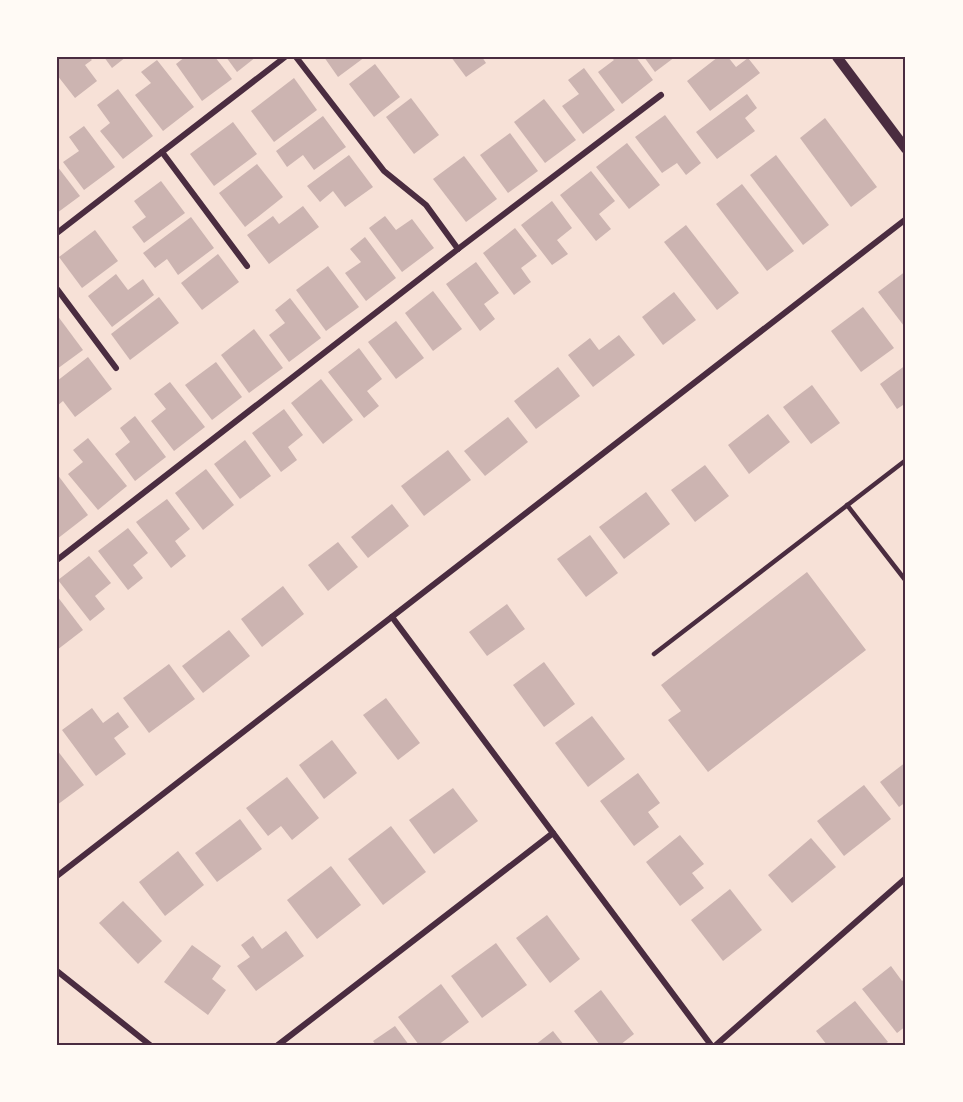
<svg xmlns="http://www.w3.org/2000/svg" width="963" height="1102" font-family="'Titillium Web',sans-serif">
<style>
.building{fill:#ccb4b1}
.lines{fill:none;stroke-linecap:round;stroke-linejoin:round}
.service{stroke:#4a2c40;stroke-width:4.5}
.minor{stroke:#4a2c40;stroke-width:6}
.tertiary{stroke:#4a2c40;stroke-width:10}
.neatline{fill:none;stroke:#4a2c40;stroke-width:2}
</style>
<rect width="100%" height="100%" fill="#f7e1d7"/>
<g class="building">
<polygon points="57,57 89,57 92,60 85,65 97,81 75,98 57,75"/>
<polygon points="104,57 126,57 112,68"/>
<polygon points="185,57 215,57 232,79 202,101 176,64"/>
<polygon points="226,57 256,57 237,72"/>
<polygon points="324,57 365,57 338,77"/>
<polygon points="451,57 482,57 486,63 466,77"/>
<polygon points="611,57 636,57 653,80 622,104 598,72 614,60"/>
<polygon points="644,57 675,57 655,72"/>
<polygon points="718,57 728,57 736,67 748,58 760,73 710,111 687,81"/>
<polygon points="157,60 194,107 163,131 135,95 151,83 141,72"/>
<polygon points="375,64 400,97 374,117 349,84"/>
<polygon points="584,68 615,110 583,134 562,106 579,94 568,80"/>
<polygon points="294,78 317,110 274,142 251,111"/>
<polygon points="118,89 153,136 123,159 100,131 110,123 97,105"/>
<polygon points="747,94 757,108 745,118 755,131 717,159 696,132"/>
<polygon points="411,98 439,135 414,154 386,117"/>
<polygon points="544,99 576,140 545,163 514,122"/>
<polygon points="665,115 701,163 686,175 677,163 662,173 635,137"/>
<polygon points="323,116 346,147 314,170 303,155 287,167 276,151"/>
<polygon points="825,118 877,187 851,207 800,138"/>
<polygon points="233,122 257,154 214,186 190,154"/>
<polygon points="84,126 115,167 84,190 63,162 79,151 69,137"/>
<polygon points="510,133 538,171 508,193 480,155"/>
<polygon points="627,143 660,185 629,209 596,167"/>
<polygon points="349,155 373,187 345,207 333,191 320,202 307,186"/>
<polygon points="776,155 829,225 803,245 750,175"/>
<polygon points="464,156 497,199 466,222 433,179"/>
<polygon points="257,164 283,197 245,227 219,193"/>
<polygon points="57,166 80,196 57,213"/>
<polygon points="591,171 615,201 599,214 611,229 596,241 560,195"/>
<polygon points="161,181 185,213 144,243 132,227 146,217 134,201"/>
<polygon points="742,184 794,251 767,271 716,204"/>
<polygon points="552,201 572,228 557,240 568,254 552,265 521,225"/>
<polygon points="303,206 319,227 269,264 247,235 273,216 279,224"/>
<polygon points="385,216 396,230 412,219 434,248 402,272 369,228"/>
<polygon points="191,217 214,248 178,275 167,259 155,268 143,253"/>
<polygon points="686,225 739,293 717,310 664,242"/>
<polygon points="515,228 537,256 521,268 531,282 514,295 483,253"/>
<polygon points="95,230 118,261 82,288 59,257"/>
<polygon points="365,237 396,278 366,301 345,273 361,262 350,249"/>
<polygon points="218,254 239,282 202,310 181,283"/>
<polygon points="476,262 499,293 484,304 495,319 480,331 446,284"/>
<polygon points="328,266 359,307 326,331 296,290"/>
<polygon points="906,271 906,325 904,326 878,292"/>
<polygon points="116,274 128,290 143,279 154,295 112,327 88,296"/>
<polygon points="433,291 462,329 433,351 405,313"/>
<polygon points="674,292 696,320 663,345 642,317"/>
<polygon points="159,297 179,323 130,360 111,334"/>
<polygon points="290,298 321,338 289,362 269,335 285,323 275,310"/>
<polygon points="863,307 894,348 861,372 831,331"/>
<polygon points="57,315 83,350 57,369"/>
<polygon points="396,321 424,358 396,379 368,342"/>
<polygon points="254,329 283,368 249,393 221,355"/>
<polygon points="619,335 635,355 593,387 568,355 590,338 599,350"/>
<polygon points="359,348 382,379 367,391 379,406 364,418 328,372"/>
<polygon points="88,357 112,389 75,417 63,401 57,406 57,381"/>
<polygon points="216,362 242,397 212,420 185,385"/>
<polygon points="906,365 906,403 897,409 880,384"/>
<polygon points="558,367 580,396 536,429 514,401"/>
<polygon points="321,379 353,420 323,444 291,403"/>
<polygon points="170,382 205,427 174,451 151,421 166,409 154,394"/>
<polygon points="812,385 840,423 811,444 783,407"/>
<polygon points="284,409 303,435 288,447 297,460 281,472 252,433"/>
<polygon points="768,414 790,442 749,474 728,445"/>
<polygon points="135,416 166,457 135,481 115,454 130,442 120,428"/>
<polygon points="508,417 528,442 485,476 464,451"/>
<polygon points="88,438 127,486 98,510 68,474 83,462 73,450"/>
<polygon points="245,440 271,476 240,499 214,464"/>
<polygon points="448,450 471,480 424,516 401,486"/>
<polygon points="705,465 729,496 695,522 671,490"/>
<polygon points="206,469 234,505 203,530 175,493"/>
<polygon points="57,474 88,515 57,539"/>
<polygon points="646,492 670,524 624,559 599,527"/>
<polygon points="167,499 190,529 175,541 186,556 171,568 136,522"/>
<polygon points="392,504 409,526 368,558 351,537"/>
<polygon points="128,528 148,553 133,565 143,578 128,590 98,551"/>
<polygon points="590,535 618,573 586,597 557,559"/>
<polygon points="338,542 358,567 328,591 308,565"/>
<polygon points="89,556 111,583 95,596 105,609 90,621 58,580"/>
<polygon points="807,572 866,650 708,772 668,720 681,711 661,685"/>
<polygon points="283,586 304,614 262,647 241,619"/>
<polygon points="57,596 83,630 57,650"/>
<polygon points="507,604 525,629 487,656 469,632"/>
<polygon points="229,630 250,656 203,693 182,666"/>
<polygon points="544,662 575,704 544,727 513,685"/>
<polygon points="169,664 195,699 149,733 123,698"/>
<polygon points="386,698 420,743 398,760 363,715"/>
<polygon points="92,708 103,723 118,712 129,727 114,738 126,754 96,776 62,730"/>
<polygon points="592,716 625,759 588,787 555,743"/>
<polygon points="332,740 357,773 324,799 299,765"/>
<polygon points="57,750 84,785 57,805"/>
<polygon points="906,762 906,802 899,807 880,782"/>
<polygon points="638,773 660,803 648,812 659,827 634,846 600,801"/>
<polygon points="287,777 319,818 292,840 281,826 268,836 246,808"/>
<polygon points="864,785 891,819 844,856 817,821"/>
<polygon points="453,788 478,821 434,854 409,820"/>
<polygon points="240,819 262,849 217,882 195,853"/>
<polygon points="391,826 426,872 383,905 348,859"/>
<polygon points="680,835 704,864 692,873 704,888 680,906 646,862"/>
<polygon points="811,838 836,867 792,903 768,875"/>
<polygon points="178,851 204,885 165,916 139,882"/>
<polygon points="331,866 361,905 317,939 287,900"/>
<polygon points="730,889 762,930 723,961 691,920"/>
<polygon points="123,901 162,941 138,964 99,923"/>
<polygon points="547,915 580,959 550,983 516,938"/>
<polygon points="286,931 304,956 256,991 237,966 250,957 241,945 253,936 262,949"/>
<polygon points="496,943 527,985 482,1018 451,976"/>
<polygon points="192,945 221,966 212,979 226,990 208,1015 164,982"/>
<polygon points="891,966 902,981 906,978 906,1026 897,1033 862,989"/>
<polygon points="441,984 469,1022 438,1045 419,1045 398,1017"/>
<polygon points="601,990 634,1034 620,1045 600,1045 574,1011"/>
<polygon points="855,1001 888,1042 883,1045 827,1045 816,1031"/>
<polygon points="395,1026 409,1045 376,1045 373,1041"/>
<polygon points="553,1031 564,1045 535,1045"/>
</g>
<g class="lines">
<g class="service">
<polyline points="847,505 906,581"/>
<polyline points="654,654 906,460"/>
</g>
<g class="minor">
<polyline points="296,57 384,171 426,205 458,249"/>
<polyline points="162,152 247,266"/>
<polyline points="57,233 285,57"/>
<polyline points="57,289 116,368"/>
<polyline points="57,560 458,249 661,95"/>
<polyline points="392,617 711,1045"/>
<polyline points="57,876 906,219"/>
<polyline points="57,971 150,1045"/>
<polyline points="278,1045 553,833"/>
<polyline points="716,1045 906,878"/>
</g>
<polyline class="tertiary" points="837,57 906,149"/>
</g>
<rect width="963" height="1102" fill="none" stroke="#fffaf5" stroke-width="117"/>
<rect x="58" y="58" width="846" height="986" class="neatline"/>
</svg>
